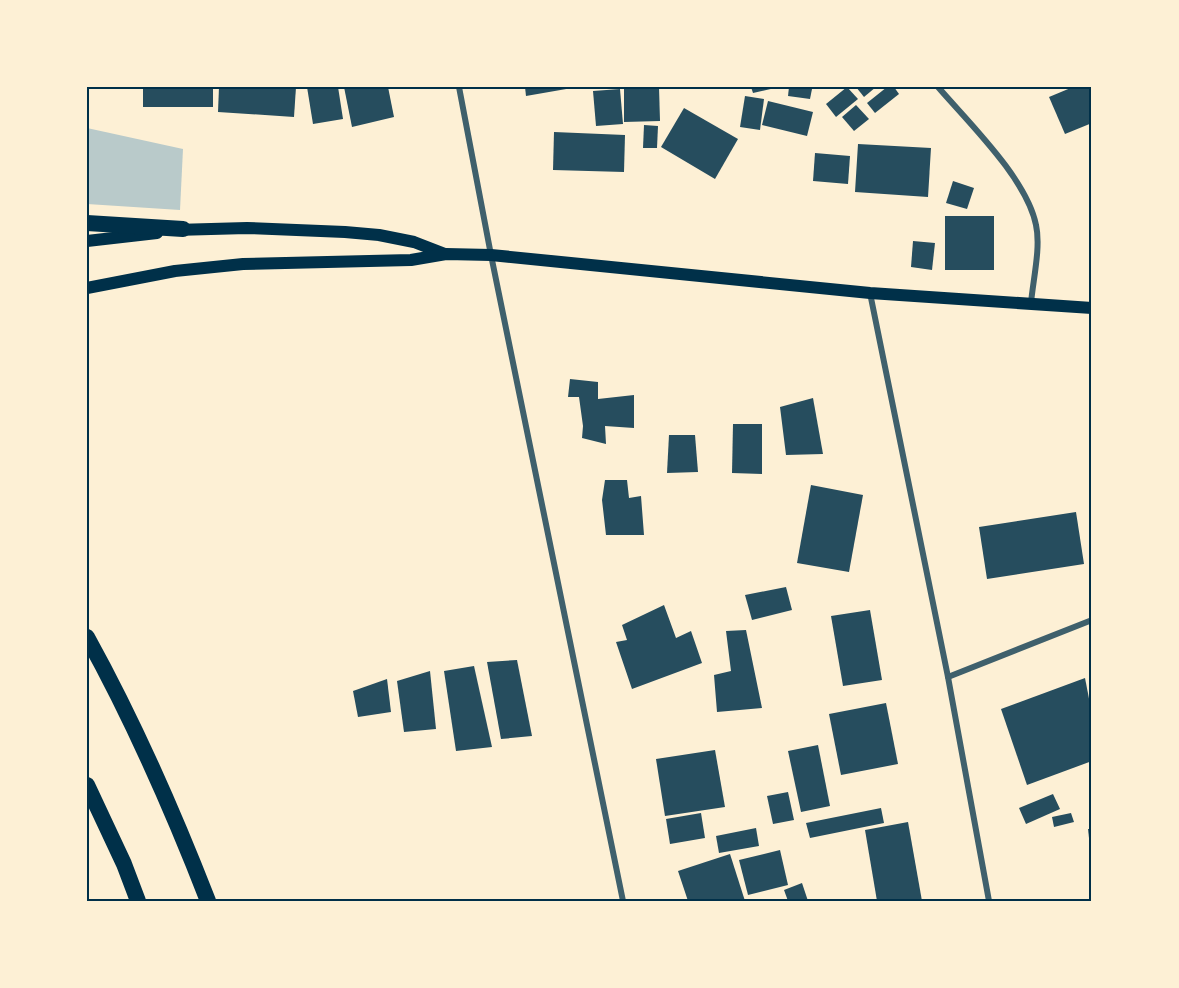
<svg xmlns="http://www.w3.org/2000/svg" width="1179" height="988" font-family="'Times New Roman',serif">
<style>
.green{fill:#b9caca}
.building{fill:#264d5e}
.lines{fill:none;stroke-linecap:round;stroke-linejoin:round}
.minor{stroke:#3f606c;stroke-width:6}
.secondary{stroke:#003049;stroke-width:12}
.trunk{stroke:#003049;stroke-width:16}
.neatline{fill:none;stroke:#003049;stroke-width:2}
</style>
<rect width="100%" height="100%" fill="#fdf0d5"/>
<polygon class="green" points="87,128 183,149 180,210 87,204"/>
<g class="building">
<rect x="143" y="87" width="70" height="20"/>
<polygon points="219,87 296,87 294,117 218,112"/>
<polygon points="307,87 338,87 343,119 313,124"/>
<polygon points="344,87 388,87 394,117 352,127"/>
<polygon points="525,87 572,87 572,88 526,96"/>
<polygon points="624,87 659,87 660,121 624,122"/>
<polygon points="751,87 775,87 775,88 753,93"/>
<polygon points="789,87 812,89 810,99 788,96"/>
<polygon points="847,87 858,99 836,117 826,104"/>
<polygon points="856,87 876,87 864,97"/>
<polygon points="887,87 894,87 899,94 875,113 867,103"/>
<polygon points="1073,87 1092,87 1092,123 1065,134 1049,97"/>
<polygon points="620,89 623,124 596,126 593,91"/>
<polygon points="745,96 764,99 760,130 740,127"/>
<polygon points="768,101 813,112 807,136 762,125"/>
<polygon points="856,105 869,119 854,131 842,117"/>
<polygon points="684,108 738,139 715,179 661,147"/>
<polygon points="644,125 658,126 657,148 643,148"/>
<polygon points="554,132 625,135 624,172 553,170"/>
<polygon points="858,144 931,148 928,197 855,192"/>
<polygon points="815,153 850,156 848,184 813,181"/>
<polygon points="953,181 974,188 967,209 946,203"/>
<rect x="945" y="216" width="49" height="54"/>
<polygon points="913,241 935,243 932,270 911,267"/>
<polygon points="570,379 598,382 598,399 634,395 634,428 605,426 606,444 582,438 583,426 579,397 568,397"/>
<polygon points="813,398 823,454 786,455 780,407"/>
<polygon points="733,424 762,424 762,474 732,473"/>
<polygon points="669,435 695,435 698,472 667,473"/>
<polygon points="605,480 627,480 629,498 641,496 644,535 606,535 602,500"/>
<polygon points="811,485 863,495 849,572 797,563"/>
<polygon points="1076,512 1084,564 987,579 979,527"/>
<polygon points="786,587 792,610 752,620 745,595"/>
<polygon points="664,605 676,638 691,631 702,663 632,689 616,642 627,640 622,625"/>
<polygon points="870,610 882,680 843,686 831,616"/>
<polygon points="746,630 762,708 717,712 714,675 731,671 726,631"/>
<polygon points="517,660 532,736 501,739 487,662"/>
<polygon points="474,666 492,747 456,751 444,671"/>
<polygon points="430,671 436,729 404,732 397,681"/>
<polygon points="1085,678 1092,714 1092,761 1027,785 1001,709"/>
<polygon points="387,679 391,712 358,717 353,691"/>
<polygon points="886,703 898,764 841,775 829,714"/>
<polygon points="818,745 830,806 801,812 788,751"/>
<polygon points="715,750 725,807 665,816 656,759"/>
<polygon points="788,792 794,820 773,824 767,796"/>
<polygon points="1053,794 1060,809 1026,824 1019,808"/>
<polygon points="881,808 884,823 810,838 806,823"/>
<polygon points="701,813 705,838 670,844 666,819"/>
<polygon points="1071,813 1074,822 1054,827 1052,817"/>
<polygon points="908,822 922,901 877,901 865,830"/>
<polygon points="756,828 759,846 719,853 716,836"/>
<polygon points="1088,829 1092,829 1092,847 1090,847"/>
<polygon points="780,850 788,885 748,895 739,860"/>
<polygon points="730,854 745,901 688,901 678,871"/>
<polygon points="802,883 808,901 788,901 784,890"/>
</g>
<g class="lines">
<g class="minor">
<polyline points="459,87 491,255 623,901"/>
<path d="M938 87C969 123 1027 179 1036 225 1041 247 1033 280 1031 303"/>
<polyline points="870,293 948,677 989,901"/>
<polyline points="948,677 1092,620"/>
</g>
<g class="secondary">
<polyline points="175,230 247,228 345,232 379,235 414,242 445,254"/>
<polyline points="87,241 157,233"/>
<polyline points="87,288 175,271 243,264 411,260 446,254 491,255 870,293 1092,308"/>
</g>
<g class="trunk">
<polyline points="87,223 183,229"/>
<path d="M87 637C134 722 173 811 208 901"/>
<polyline points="87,785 124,864 138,901"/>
</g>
</g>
<rect width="1179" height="988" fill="none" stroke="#fdf0d5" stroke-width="177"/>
<rect x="88" y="88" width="1002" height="812" class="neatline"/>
</svg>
